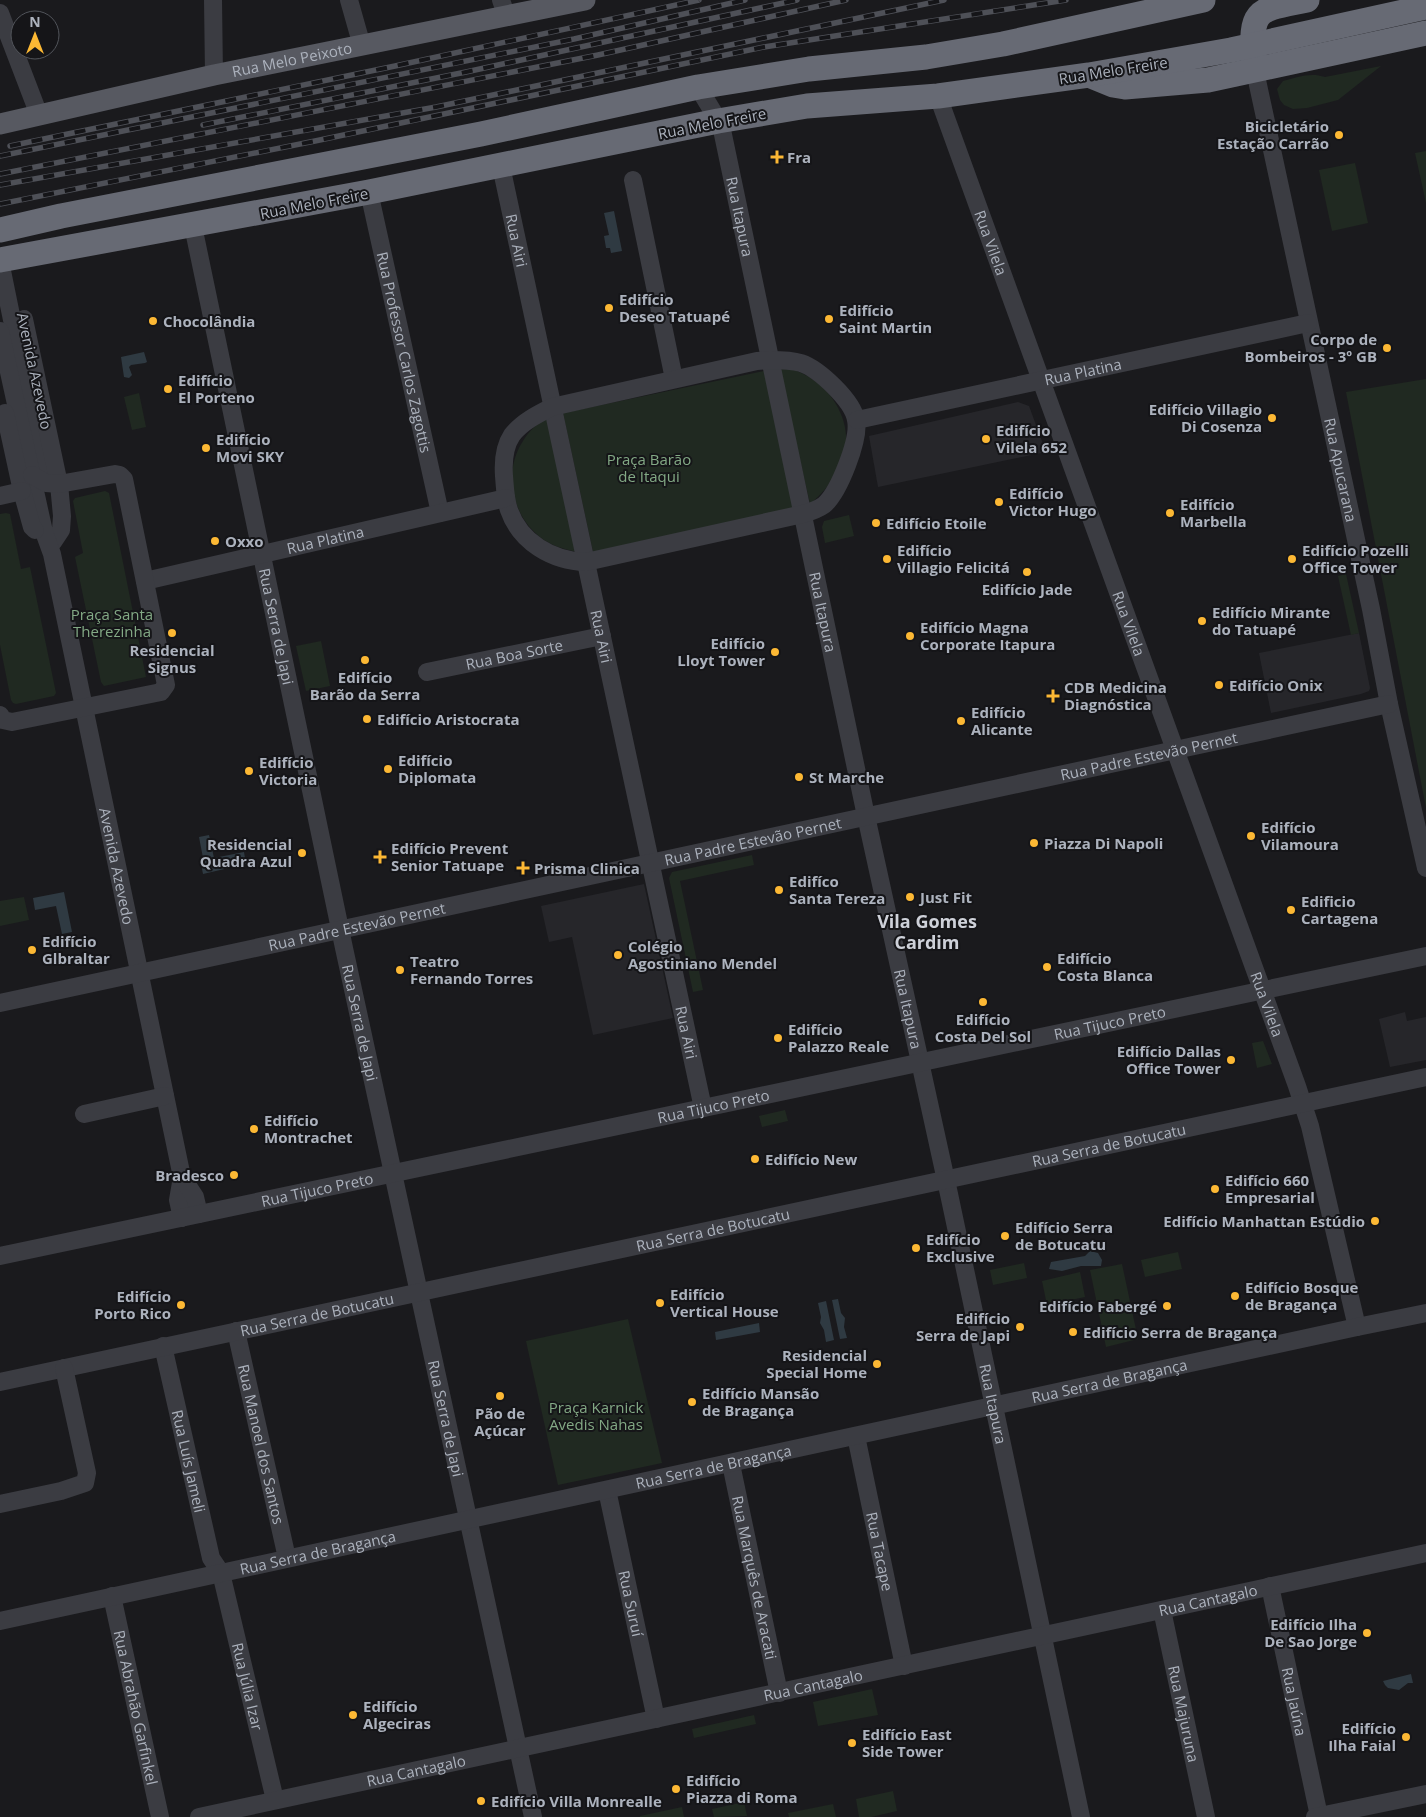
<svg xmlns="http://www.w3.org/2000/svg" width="1426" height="1817" font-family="'Open Sans',sans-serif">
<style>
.built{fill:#26262a}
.green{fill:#202921}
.water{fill:#2f3a42}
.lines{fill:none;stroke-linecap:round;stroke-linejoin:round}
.minor{stroke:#3b3c42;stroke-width:18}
.major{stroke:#575961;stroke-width:21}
.highway{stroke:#676a74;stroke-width:25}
.rail-casing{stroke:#4e5057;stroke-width:5.5}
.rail{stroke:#151518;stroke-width:4;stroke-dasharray:11;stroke-linecap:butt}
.poi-dot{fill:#fcb834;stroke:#151518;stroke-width:2}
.labels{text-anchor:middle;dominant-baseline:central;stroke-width:4;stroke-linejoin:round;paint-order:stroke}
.street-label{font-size:15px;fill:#acb2bd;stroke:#151518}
.poi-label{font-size:15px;font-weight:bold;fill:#acb2bd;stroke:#151518;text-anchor:start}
.park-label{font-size:15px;fill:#83a985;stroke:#151518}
.quarter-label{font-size:18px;font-weight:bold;fill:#ced1d9;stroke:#151518}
</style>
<rect width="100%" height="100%" fill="#1a1a1d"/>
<g class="built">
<polygon points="1018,402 1029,406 1046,452 878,487 869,436"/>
<polygon points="1359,633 1370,688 1369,691 1361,694 1271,713 1259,653"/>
<polygon points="644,884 673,1018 593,1035 572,937 549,942 541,906"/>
<polygon points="1405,1012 1407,1021 1426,1017 1426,1060 1390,1067 1379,1019"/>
</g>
<g class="green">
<path d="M1381 66 1338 100 1307 108 1293 109 1284 105 1280 100 1277 89 1283 81C1297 77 1311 72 1325 77Z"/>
<polygon points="1426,151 1426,203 1415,153"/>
<polygon points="1355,163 1368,223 1332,231 1319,170"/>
<path d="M779 367C824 371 860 421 841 465 834 480 822 494 810 504Z"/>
<polygon points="764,371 794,509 593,552 563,413"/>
<polygon points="1426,379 1426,808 1346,392"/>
<polygon points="139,393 146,427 132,430 124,397"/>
<path d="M547 416 576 552C565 549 553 546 544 540 512 518 502 473 523 441 529 431 538 423 547 416Z"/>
<polygon points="105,491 109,493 146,677 104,686 101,682 75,557 83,553 73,501 75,498"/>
<polygon points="6,513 10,514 21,569 30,567 56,693 54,696 16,704 13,703 11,700 0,645 0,514"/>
<polygon points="849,515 854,536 825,543 822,527 824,521"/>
<polygon points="1346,574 1359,633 1351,635 1338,576"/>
<polygon points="321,641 330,686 306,691 296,646"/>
<polygon points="752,855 754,865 680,881 703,990 693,992 669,878 672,872"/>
<polygon points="24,897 29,920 0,926 0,901"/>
<polygon points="1263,1041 1272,1064 1257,1068 1252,1043"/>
<polygon points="785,1110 788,1121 762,1127 759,1116"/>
<polygon points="1178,1252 1182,1269 1145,1277 1141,1260"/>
<polygon points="1024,1263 1027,1278 993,1285 990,1270"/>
<polygon points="1122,1264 1138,1339 1106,1347 1090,1270"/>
<polygon points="1080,1272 1085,1297 1047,1305 1042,1281"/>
<polygon points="628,1319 662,1463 558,1485 526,1341"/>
<polygon points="872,1689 878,1715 818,1726 813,1702"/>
<polygon points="754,1715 756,1724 694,1738 692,1729"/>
<polygon points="893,1791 897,1811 871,1817 859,1817 856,1799"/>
<polygon points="744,1802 747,1816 714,1817 712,1809"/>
<polygon points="833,1804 836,1817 789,1817 788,1813"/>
<polygon points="682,1807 684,1817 640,1817 640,1816"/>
</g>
<g class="water">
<polygon points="614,211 622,251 611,253 610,248 606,248 604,236 609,235 604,213"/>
<polygon points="144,352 147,362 145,363 131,365 129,367 132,375 129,378 124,377 121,357"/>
<polygon points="209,835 214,858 244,852 246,864 203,874 200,859 203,858 199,837"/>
<polygon points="64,892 72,932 62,934 56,906 35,910 33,898"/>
<polygon points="1090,1251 1098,1253 1102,1260 1101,1266 1081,1266 1062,1271 1049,1269 1051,1262 1085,1256"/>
<polygon points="838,1299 841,1313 845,1318 844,1327 847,1338 840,1339 832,1300"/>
<polygon points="826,1301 834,1340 826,1342 824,1330 820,1323 821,1317 818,1303"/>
<polygon points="759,1323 760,1332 716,1340 715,1332"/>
<polygon points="1411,1674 1413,1683 1408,1683 1399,1690 1388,1688 1385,1685 1383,1681"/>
</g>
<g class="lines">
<g class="minor">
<polyline points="213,0 214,75"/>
<polyline points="349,0 362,46"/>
<polyline points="501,0 507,17"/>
<polyline points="0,13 39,115"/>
<path id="s1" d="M1255 71 1371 609 1389 704 1426 868"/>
<path id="s2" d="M698 87 721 125 866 816 949 1194 1081 1817"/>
<path id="s3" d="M938 96 1297 1086 1310 1126 1357 1327"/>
<path id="s4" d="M501 166 703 1108"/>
<polyline points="633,180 674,379"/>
<path id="s5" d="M369 192 440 513"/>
<path id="s6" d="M193 226 344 948 533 1817"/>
<polyline points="0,261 43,472"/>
<polyline points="24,319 59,484 62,516 61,530 53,542"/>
<path id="s7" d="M0 331 44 532 52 554 182 1177 178 1200 182 1218"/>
<path d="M770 360C780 360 791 360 801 363 819 369 853 401 856 420 860 439 839 492 824 505 817 510 810 512 803 514L586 562C552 561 520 542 509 510 505 499 505 487 504 476 503 462 504 447 512 435 522 422 538 414 552 407L757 361Z"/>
<polyline points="5,413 22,491 32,527 35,530"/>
<path id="s8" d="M857 420 1308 323"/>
<polyline points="0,496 22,491"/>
<path id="s9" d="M145 581 506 498"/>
<path id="s10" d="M427 672 602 636"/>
<polyline points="0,715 3,720 12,722 161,692 166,685 124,479 120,475 115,474 59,484 46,483 32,475"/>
<path id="s11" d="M0 1003 1389 704"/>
<polyline points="84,1114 165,1096"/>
<polyline points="182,1177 195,1197 199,1214"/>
<path id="s12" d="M0 1256 1426 956"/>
<path id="s13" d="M236 1331 287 1558"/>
<path id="s14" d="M163 1346 211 1558 221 1573 275 1800"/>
<path id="s15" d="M0 1382 1426 1077"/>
<path id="s16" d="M856 1436 904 1666"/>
<path id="s17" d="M731 1464 779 1693"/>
<path id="s18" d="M607 1490 656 1719"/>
<polyline points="0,1504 61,1491 85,1483 87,1473 64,1368"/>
<path id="s19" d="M1270 1586 1319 1816"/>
<path id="s20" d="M112 1596 160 1817"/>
<path id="s21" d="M1162 1610 1206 1817"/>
<path id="s22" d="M0 1621 1357 1327 1426 1313"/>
<path id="s23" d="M199 1817 1426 1553"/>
<polyline points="1315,1817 1426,1794"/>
</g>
<path class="major" id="s24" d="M0 124 214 75 585 0"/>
<g class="highway">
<path d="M1254 61C1249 7 1259 10 1307 0"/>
<polyline points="1091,76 1113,85 1125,87 1208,80 1426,33"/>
<polyline points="0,230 61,216 481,134 698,87 809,69 926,57 1003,44 1203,0"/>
<polyline points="0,260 369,192 718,121 807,106 938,96 1089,75 1231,50 1426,7"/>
</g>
<defs>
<g id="rail">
<polyline points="203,125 466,72 797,0"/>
<polyline points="10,146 395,66 699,0"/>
<polyline points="0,156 574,39 745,0"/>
<polyline points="0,174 598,55 846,0"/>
<polyline points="0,185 436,107 944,0"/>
<polyline points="0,204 315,141 764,47 1066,0"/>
</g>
</defs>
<use href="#rail" class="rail-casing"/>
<use href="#rail" class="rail"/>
</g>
<g class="poi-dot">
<circle cx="1339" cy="135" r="5"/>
<path d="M774.5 149.5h5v5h5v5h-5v5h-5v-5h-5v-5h5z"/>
<circle cx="609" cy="308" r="5"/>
<circle cx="829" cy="319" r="5"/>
<circle cx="153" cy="321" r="5"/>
<circle cx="1387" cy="348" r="5"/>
<circle cx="168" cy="389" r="5"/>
<circle cx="1272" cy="418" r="5"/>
<circle cx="986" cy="439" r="5"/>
<circle cx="206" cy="448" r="5"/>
<circle cx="999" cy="502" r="5"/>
<circle cx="1170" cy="513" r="5"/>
<circle cx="876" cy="523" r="5"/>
<circle cx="215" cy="541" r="5"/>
<circle cx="887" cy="559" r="5"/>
<circle cx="1292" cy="559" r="5"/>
<circle cx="1027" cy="572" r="5"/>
<circle cx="1202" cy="621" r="5"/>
<circle cx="172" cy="633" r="5"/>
<circle cx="910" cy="636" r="5"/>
<circle cx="775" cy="652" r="5"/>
<circle cx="365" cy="660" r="5"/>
<circle cx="1219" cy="685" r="5"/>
<path d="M1050.5 688.5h5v5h5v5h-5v5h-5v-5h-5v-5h5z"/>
<circle cx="367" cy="719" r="5"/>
<circle cx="961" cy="721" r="5"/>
<circle cx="388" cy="769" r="5"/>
<circle cx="249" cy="771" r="5"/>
<circle cx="799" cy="777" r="5"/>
<circle cx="1251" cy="836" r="5"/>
<circle cx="1034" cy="843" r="5"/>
<circle cx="302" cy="853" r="5"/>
<path d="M377.5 849.5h5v5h5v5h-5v5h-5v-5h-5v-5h5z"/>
<path d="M520.5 860.5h5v5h5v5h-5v5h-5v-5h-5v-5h5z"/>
<circle cx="779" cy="890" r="5"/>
<circle cx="910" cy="897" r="5"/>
<circle cx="1291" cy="910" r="5"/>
<circle cx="32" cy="950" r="5"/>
<circle cx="618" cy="955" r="5"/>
<circle cx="1047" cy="967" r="5"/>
<circle cx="400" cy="970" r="5"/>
<circle cx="983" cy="1002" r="5"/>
<circle cx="778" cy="1038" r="5"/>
<circle cx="1231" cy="1060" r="5"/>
<circle cx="254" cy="1129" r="5"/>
<circle cx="755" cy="1159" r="5"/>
<circle cx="234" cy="1175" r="5"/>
<circle cx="1215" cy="1189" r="5"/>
<circle cx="1375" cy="1221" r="5"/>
<circle cx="1005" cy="1236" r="5"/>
<circle cx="916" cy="1248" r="5"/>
<circle cx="1235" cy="1296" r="5"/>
<circle cx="660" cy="1303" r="5"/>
<circle cx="181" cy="1305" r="5"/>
<circle cx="1167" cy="1306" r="5"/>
<circle cx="1020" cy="1327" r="5"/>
<circle cx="1073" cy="1332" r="5"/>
<circle cx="877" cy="1364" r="5"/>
<circle cx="500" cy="1396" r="5"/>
<circle cx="692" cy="1402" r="5"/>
<circle cx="1367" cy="1633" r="5"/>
<circle cx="353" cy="1715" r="5"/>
<circle cx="1406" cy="1737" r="5"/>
<circle cx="852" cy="1743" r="5"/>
<circle cx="676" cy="1789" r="5"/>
<circle cx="481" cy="1801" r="5"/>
</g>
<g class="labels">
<g class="street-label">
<text stroke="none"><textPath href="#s24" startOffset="299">Rua Melo Peixoto</textPath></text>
<text transform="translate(1113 70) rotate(-9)">Rua Melo Freire</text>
<text transform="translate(712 123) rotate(-11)">Rua Melo Freire</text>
<text transform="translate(314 203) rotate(-11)">Rua Melo Freire</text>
<text stroke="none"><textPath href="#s2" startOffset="138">Rua Itapura</textPath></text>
<text stroke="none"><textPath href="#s4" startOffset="76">Rua Airi</textPath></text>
<text stroke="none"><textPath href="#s3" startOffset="156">Rua Vilela</textPath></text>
<text stroke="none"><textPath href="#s5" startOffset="164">Rua Professor Carlos Zagottis</textPath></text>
<text transform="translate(35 371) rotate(78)">Avenida Azevedo</text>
<text stroke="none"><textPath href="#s8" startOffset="231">Rua Platina</textPath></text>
<text stroke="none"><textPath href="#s1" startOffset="408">Rua Apucarana</textPath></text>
<text stroke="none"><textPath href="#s9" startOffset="185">Rua Platina</textPath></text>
<text stroke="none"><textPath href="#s2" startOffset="542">Rua Itapura</textPath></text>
<text stroke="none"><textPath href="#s3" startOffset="561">Rua Vilela</textPath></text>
<text stroke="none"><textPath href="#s6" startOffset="409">Rua Serra de Japi</textPath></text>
<text stroke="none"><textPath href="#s4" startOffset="481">Rua Airi</textPath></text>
<text stroke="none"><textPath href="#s10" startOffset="89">Rua Boa Sorte</textPath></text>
<text stroke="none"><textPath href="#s11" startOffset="1175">Rua Padre Estevão Pernet</textPath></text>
<text stroke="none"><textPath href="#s11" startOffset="770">Rua Padre Estevão Pernet</textPath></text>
<text stroke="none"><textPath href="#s7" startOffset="548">Avenida Azevedo</textPath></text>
<text stroke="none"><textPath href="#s11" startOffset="365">Rua Padre Estevão Pernet</textPath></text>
<text stroke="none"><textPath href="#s3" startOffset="966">Rua Vilela</textPath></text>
<text stroke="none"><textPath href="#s2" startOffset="948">Rua Itapura</textPath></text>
<text stroke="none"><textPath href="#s6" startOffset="814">Rua Serra de Japi</textPath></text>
<text stroke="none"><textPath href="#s12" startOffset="1134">Rua Tijuco Preto</textPath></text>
<text stroke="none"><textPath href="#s4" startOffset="886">Rua Airi</textPath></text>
<text stroke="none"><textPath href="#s12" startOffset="729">Rua Tijuco Preto</textPath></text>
<text stroke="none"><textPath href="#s15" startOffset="1134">Rua Serra de Botucatu</textPath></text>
<text stroke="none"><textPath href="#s12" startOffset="324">Rua Tijuco Preto</textPath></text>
<text stroke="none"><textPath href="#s15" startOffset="729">Rua Serra de Botucatu</textPath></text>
<text stroke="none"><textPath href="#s15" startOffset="324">Rua Serra de Botucatu</textPath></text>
<text stroke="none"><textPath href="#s22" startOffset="1135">Rua Serra de Bragança</textPath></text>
<text stroke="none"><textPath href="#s2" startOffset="1352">Rua Itapura</textPath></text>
<text stroke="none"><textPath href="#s6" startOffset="1219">Rua Serra de Japi</textPath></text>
<text stroke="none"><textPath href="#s13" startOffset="116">Rua Manoel dos Santos</textPath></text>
<text stroke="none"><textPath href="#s14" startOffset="118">Rua Luís Jameli</textPath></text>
<text stroke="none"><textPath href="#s22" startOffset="730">Rua Serra de Bragança</textPath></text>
<text stroke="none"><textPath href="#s16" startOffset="118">Rua Tacape</textPath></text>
<text stroke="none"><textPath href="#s22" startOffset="325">Rua Serra de Bragança</textPath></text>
<text stroke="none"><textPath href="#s17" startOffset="116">Rua Marquês de Aracati</textPath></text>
<text stroke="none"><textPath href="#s23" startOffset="1032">Rua Cantagalo</textPath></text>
<text stroke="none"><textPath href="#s18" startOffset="116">Rua Suruí</textPath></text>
<text stroke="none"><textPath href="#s23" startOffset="628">Rua Cantagalo</textPath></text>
<text stroke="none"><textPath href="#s14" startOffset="352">Rua Júlia Izar</textPath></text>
<text stroke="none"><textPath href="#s19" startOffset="118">Rua Jaúna</textPath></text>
<text stroke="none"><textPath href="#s20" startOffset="114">Rua Abrahão Garfinkel</textPath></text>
<text stroke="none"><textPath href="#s21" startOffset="106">Rua Majuruna</textPath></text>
<text stroke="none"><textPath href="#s23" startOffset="222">Rua Cantagalo</textPath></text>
</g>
<g class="poi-label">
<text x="1329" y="126" text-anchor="end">Bicicletário<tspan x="1329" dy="17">Estação Carrão</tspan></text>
<text x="787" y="157">Fra</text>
<text x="619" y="299">Edifício<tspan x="619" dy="17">Deseo Tatuapé</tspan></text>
<text x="839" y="310">Edifício<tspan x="839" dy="17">Saint Martin</tspan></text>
<text x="163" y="321">Chocolândia</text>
<text x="1377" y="339" text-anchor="end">Corpo de<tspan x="1377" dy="17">Bombeiros - 3º GB</tspan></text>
<text x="178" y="380">Edifício<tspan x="178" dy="17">El Porteno</tspan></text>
<text x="1262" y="409" text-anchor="end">Edifício Villagio<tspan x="1262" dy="17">Di Cosenza</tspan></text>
<text x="996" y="430">Edifício<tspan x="996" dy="17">Vilela 652</tspan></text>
<text x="216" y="439">Edifício<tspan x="216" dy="17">Movi SKY</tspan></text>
<text x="1009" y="493">Edifício<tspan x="1009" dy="17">Victor Hugo</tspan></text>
<text x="1180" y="504">Edifício<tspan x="1180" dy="17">Marbella</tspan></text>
<text x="886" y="523">Edifício Etoile</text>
<text x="225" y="541">Oxxo</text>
<text x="897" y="550">Edifício<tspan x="897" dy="17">Villagio Felicitá</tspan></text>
<text x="1302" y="550">Edifício Pozelli<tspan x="1302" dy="17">Office Tower</tspan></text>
<text x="1027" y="589" text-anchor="middle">Edifício Jade</text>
<text x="1212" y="612">Edifício Mirante<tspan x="1212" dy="17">do Tatuapé</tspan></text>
<text x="920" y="627">Edifício Magna<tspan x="920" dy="17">Corporate Itapura</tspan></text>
<text x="765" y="643" text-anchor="end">Edifício<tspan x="765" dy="17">Lloyt Tower</tspan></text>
<text x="172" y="650" text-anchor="middle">Residencial<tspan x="172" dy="17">Signus</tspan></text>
<text x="365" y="677" text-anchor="middle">Edifício<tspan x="365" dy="17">Barão da Serra</tspan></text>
<text x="1229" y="685">Edifício Onix</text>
<text x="1064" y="687">CDB Medicina<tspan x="1064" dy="17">Diagnóstica</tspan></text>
<text x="971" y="712">Edifício<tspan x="971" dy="17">Alicante</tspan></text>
<text x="377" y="719">Edifício Aristocrata</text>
<text x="398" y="760">Edifício<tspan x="398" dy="17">Diplomata</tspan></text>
<text x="259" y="762">Edifício<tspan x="259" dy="17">Victoria</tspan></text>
<text x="809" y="777">St Marche</text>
<text x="1261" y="827">Edifício<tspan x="1261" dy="17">Vilamoura</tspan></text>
<text x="1044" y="843">Piazza Di Napoli</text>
<text x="292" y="844" text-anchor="end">Residencial<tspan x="292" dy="17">Quadra Azul</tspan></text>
<text x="391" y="848">Edifício Prevent<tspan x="391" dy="17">Senior Tatuape</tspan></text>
<text x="534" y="868">Prisma Clinica</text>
<text x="789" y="881">Edifíco<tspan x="789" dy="17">Santa Tereza</tspan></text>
<text x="920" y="897">Just Fit</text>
<text x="1301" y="901">Edificio<tspan x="1301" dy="17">Cartagena</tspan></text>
<text x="42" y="941">Edifício<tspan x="42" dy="17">Glbraltar</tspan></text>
<text x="628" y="946">Colégio<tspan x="628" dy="17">Agostiniano Mendel</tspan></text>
<text x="1057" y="958">Edifício<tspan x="1057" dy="17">Costa Blanca</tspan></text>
<text x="410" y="961">Teatro<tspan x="410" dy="17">Fernando Torres</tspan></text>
<text x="983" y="1019" text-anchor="middle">Edifício<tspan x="983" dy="17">Costa Del Sol</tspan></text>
<text x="788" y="1029">Edifício<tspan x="788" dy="17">Palazzo Reale</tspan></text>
<text x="1221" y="1051" text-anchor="end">Edifício Dallas<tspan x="1221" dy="17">Office Tower</tspan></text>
<text x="264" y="1120">Edifício<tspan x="264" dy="17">Montrachet</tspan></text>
<text x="765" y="1159">Edifício New</text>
<text x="224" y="1175" text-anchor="end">Bradesco</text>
<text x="1225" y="1180">Edifício 660<tspan x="1225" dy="17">Empresarial</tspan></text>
<text x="1365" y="1221" text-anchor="end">Edifício Manhattan Estúdio</text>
<text x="1015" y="1227">Edifício Serra<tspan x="1015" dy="17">de Botucatu</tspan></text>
<text x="926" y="1239">Edifício<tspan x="926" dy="17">Exclusive</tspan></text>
<text x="1245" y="1287">Edifício Bosque<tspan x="1245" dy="17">de Bragança</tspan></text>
<text x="670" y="1294">Edifício<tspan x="670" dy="17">Vertical House</tspan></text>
<text x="171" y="1296" text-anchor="end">Edifício<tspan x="171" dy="17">Porto Rico</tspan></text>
<text x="1157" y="1306" text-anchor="end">Edifício Fabergé</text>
<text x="1010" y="1318" text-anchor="end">Edifício<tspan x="1010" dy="17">Serra de Japi</tspan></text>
<text x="1083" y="1332">Edifício Serra de Bragança</text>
<text x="867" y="1355" text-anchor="end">Residencial<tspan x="867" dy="17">Special Home</tspan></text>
<text x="702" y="1393">Edifício Mansão<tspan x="702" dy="17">de Bragança</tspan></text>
<text x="500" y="1413" text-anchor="middle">Pão de<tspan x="500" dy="17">Açúcar</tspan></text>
<text x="1357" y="1624" text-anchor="end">Edifício Ilha<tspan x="1357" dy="17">De Sao Jorge</tspan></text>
<text x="363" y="1706">Edifício<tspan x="363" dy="17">Algeciras</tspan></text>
<text x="1396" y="1728" text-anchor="end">Edifício<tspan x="1396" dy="17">Ilha Faial</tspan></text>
<text x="862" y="1734">Edifício East<tspan x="862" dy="17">Side Tower</tspan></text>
<text x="686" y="1780">Edifício<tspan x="686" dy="17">Piazza di Roma</tspan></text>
<text x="491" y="1801">Edifício Villa Monrealle</text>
</g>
<g class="park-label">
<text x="649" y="459">Praça Barão<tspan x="649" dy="17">de Itaqui</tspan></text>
<text x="112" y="614">Praça Santa<tspan x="112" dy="17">Therezinha</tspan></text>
<text x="596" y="1407">Praça Karnick<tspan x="596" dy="17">Avedis Nahas</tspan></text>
</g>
<g class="quarter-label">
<text x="927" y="921">Vila Gomes<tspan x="927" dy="21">Cardim</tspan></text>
</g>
</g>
<g transform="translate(35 35)"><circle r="24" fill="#151518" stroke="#51545a"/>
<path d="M0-4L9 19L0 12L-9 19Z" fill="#fcb834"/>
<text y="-8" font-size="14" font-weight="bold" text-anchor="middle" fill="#acb2bd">N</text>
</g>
</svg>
